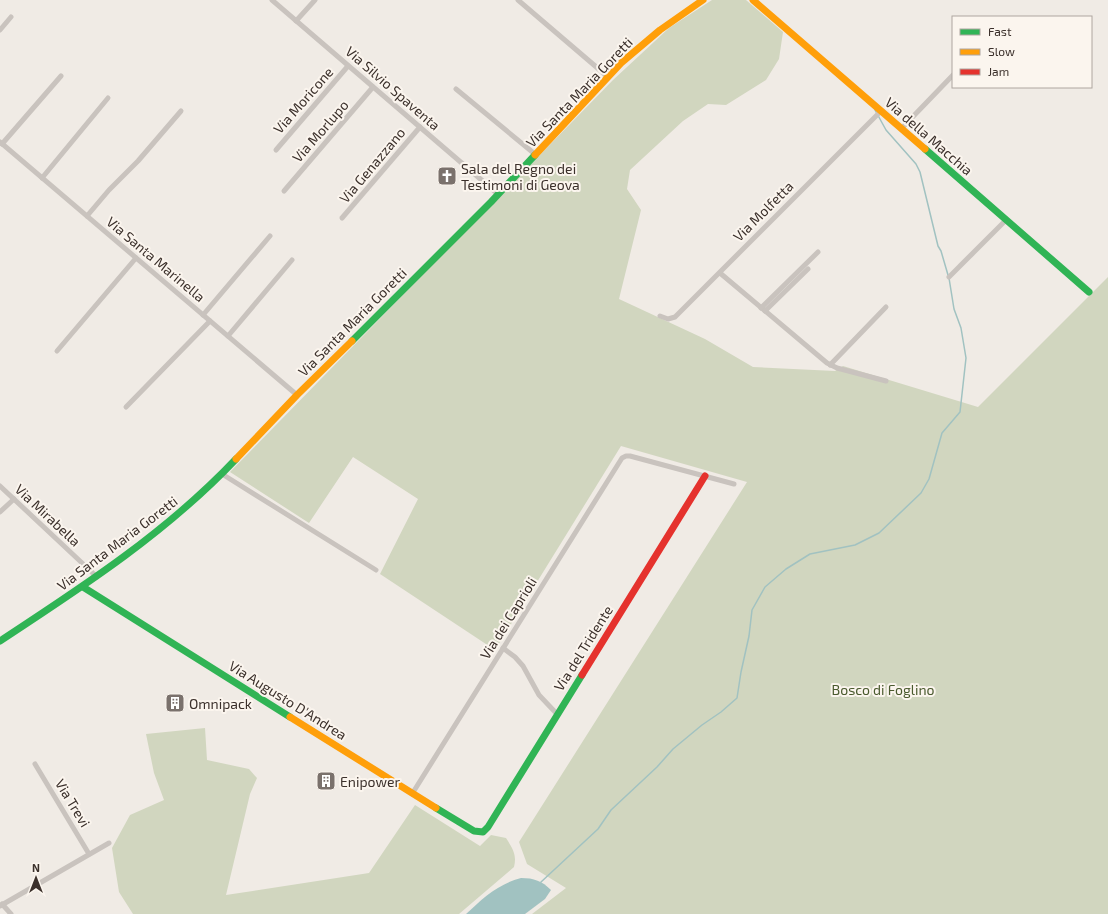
<svg xmlns="http://www.w3.org/2000/svg" width="1108" height="914" font-family="'Exo 2',sans-serif">
<style>
.green{fill:#d1d6bf}
.water{fill:#a1c2c1}
.lines{fill:none;stroke-linecap:round;stroke-linejoin:round}
.stream{stroke:#a1c2c1;stroke-width:1.5}
.street{stroke:#c9c3be;stroke-width:5}
.fast{stroke:#30b455;stroke-width:7}
.slow{stroke:#ff9f0a;stroke-width:7}
.jam{stroke:#e5322d;stroke-width:7}
.labels{text-anchor:middle;dominant-baseline:central;stroke-width:4;stroke-linejoin:round;paint-order:stroke}
.street-label{font-size:14px;fill:#3b302b;stroke:#fbf5ee}
.poi-label{font-size:14px;fill:#3b302b;stroke:#fbf5ee;text-anchor:start}
.park-label{font-size:14px;fill:#4a5a2e;stroke:#fbf5ee}
</style>
<rect width="100%" height="100%" fill="#f0ebe5"/>
<g class="green">
<polygon points="712,0 746,0 783,32 779,59 766,80 726,105 708,104 683,121 630,170 627,189 641,210 619,299 705,339 753,367 835,371 843,366 978,407 1108,277 1108,914 532,914 566,888 527,864 519,842 747,482 621,446 495,650 380,574 418,499 353,457 309,523 230,472 613,80 669,28"/>
<path d="M205 728 207 760 249 769 257 778 250 794 226 895 369 873 415 805 480 846 491 835 506 838C513 849 517 855 514 867L459 914H133L119 892 112 848 130 815 164 800 154 773 146 734Z"/>
</g>
<path class="water" d="M521 878C534 878 542 881 551 890L545 899 525 914H466C483 898 498 884 521 878Z"/>
<g class="lines">
<g class="stream">
<polyline points="875,110 886,130 916,164 920,172 938,246 941,251 948,275"/>
<polyline points="541,882 598,829 611,810 657,767 673,749 702,725 721,712 737,698 741,672 749,636 752,610 765,587 786,569 810,554 855,545 879,533 921,493 929,479 942,433 960,412 966,358 961,328 954,309 949,278"/>
</g>
<g class="street">
<polyline points="272,0 499,195"/>
<polyline points="518,0 608,77"/>
<polyline points="296,21 315,0"/>
<polyline points="0,30 11,17"/>
<polyline points="456,89 536,155"/>
<polyline points="901,129 953,75"/>
<polyline points="0,142 297,395"/>
<polyline points="2,144 61,76"/>
<polyline points="276,150 348,66"/>
<polyline points="42,178 108,98"/>
<polyline points="284,191 373,87"/>
<polyline points="87,216 109,190 138,161 181,111"/>
<polyline points="342,218 420,127"/>
<polyline points="720,273 827,363 837,368 886,381"/>
<polyline points="949,277 1006,220"/>
<polyline points="761,308 818,252"/>
<polyline points="765,311 808,269"/>
<polyline points="203,315 270,236"/>
<polyline points="660,316 668,319 675,317 880,112"/>
<polyline points="228,336 292,260"/>
<polyline points="57,351 136,258"/>
<polyline points="830,365 886,307"/>
<polyline points="126,407 210,321"/>
<polyline points="222,474 376,570"/>
<polyline points="0,486 97,577"/>
<polyline points="0,512 14,499"/>
<polyline points="503,648 515,657 523,666 539,695 557,714"/>
<polyline points="35,764 89,854"/>
<polyline points="412,794 622,458 626,456 630,456 734,484"/>
<polyline points="2,904 11,914"/>
<polyline points="0,906 109,843"/>
</g>
<g class="fast">
<polyline points="925,149 1089,292"/>
<polyline points="352,341 491,202 535,155"/>
<polyline points="83,587 290,717"/>
<path d="M0 641C84 586 167 532 236 459"/>
<polyline points="436,808 474,831 483,832 488,827 582,675"/>
</g>
<g class="slow">
<polyline points="753,0 925,149"/>
<polyline points="535,155 621,63 660,30 703,0"/>
<polyline points="236,459 297,395 352,341"/>
<polyline points="290,717 436,808"/>
</g>
<polyline class="jam" points="582,675 705,476"/>
</g>
<defs>
<symbol id="church-square" viewBox="-11 -11 22 22"><rect x="-9" y="-9" width="18" height="18" rx="4" fill="#7a716c" stroke="#fbf5ee"/><path d="M-1.2-6h2.4v3.5h3.3v2.4h-3.3V6h-2.4V-.1h-3.3v-2.4h3.3Z" fill="#fff"/></symbol>
<symbol id="building-square" viewBox="-11 -11 22 22"><rect x="-9" y="-9" width="18" height="18" rx="4" fill="#7a716c" stroke="#fbf5ee"/><path d="M-4-6H4V6H1V3H-1V6H-4ZM-2.5-4.3h1.7v1.8h-1.7ZM.8-4.3h1.7v1.8H.8ZM-2.5-1h1.7V.8h-1.7ZM.8-1h1.7V.8H.8Z" fill="#fff"/></symbol>
</defs>
<g fill-rule="evenodd">
<use href="#church-square" x="436" y="165" width="22" height="22"/>
<use href="#building-square" x="164" y="692" width="22" height="22"/>
<use href="#building-square" x="315" y="770" width="22" height="22"/>
</g>
<g class="labels">
<g class="street-label">
<text transform="translate(393 88) rotate(41)">Via Silvio Spaventa</text>
<text transform="translate(579 92) rotate(-46)">Via Santa Maria Goretti</text>
<text transform="translate(303 100) rotate(-49)">Via Moricone</text>
<text transform="translate(320 131) rotate(-49)">Via Morlupo</text>
<text transform="translate(929 136) rotate(41)">Via della Macchia</text>
<text transform="translate(372 165) rotate(-50)">Via Genazzano</text>
<text transform="translate(763 211) rotate(-45)">Via Molfetta</text>
<text transform="translate(156 259) rotate(40)">Via Santa Marinella</text>
<text transform="translate(352 322) rotate(-45)">Via Santa Maria Goretti</text>
<text transform="translate(48 515) rotate(43)">Via Mirabella</text>
<text transform="translate(117 543) rotate(-37)">Via Santa Maria Goretti</text>
<text transform="translate(508 618) rotate(-58)">Via dei Caprioli</text>
<text transform="translate(583 648) rotate(-58)">Via del Tridente</text>
<text transform="translate(288 700) rotate(32)">Via Augusto D'Andrea</text>
<text transform="translate(73 803) rotate(59)">Via Trevi</text>
</g>
<g class="poi-label">
<text x="461" y="168">Sala del Regno dei<tspan x="461" dy="16">Testimoni di Geova</tspan></text>
<text x="189" y="703">Omnipack</text>
<text x="340" y="781">Enipower</text>
</g>
<g class="park-label">
<text x="883" y="689">Bosco di Foglino</text>
</g>
</g>
<rect x="952" y="16" width="140" height="72" fill="#fbf5ee" stroke="#aea6a0"/>
<rect x="960" y="29" width="20" height="6" fill="#30b455" stroke="#aea6a0"/>
<text x="988" y="36" font-size="12" fill="#3b302b">Fast</text>
<rect x="960" y="49" width="20" height="6" fill="#ff9f0a" stroke="#aea6a0"/>
<text x="988" y="56" font-size="12" fill="#3b302b">Slow</text>
<rect x="960" y="69" width="20" height="6" fill="#e5322d" stroke="#aea6a0"/>
<text x="988" y="76" font-size="12" fill="#3b302b">Jam</text>
<g transform="translate(36 878)" stroke="#fbf5ee" stroke-width="3" paint-order="stroke">
<path d="M0-3L7 15L0 10L-7 15Z" fill="#3b302b"/>
<text y="-6" font-size="11" font-weight="bold" text-anchor="middle" fill="#3b302b">N</text>
</g>
</svg>
